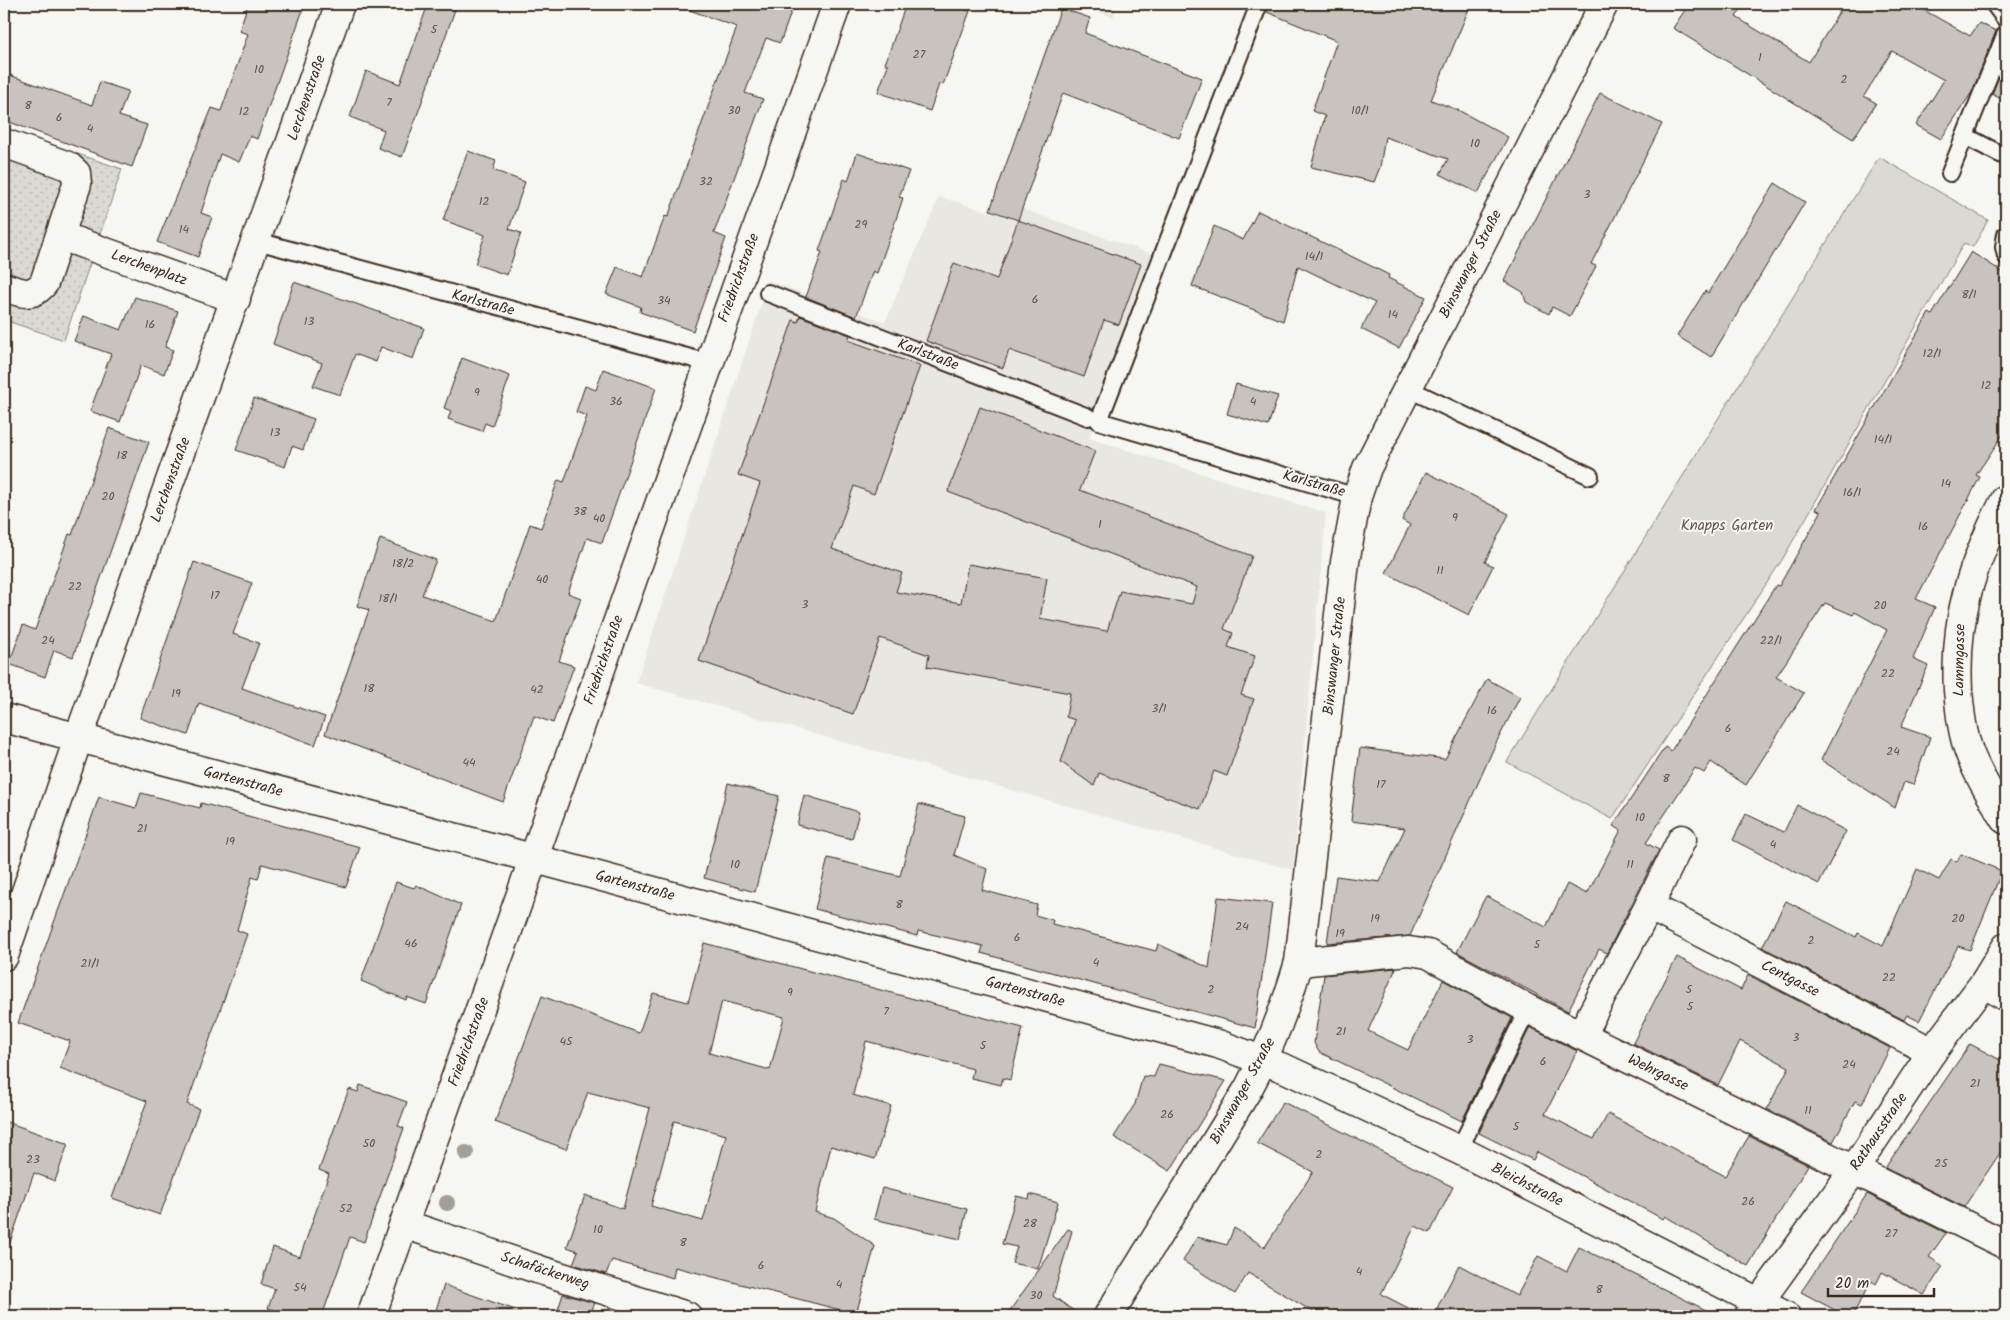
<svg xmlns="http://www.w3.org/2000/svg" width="2010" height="1320" font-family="Kalam,sans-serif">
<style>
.built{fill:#e8e7e2}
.grass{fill:url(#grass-dots);stroke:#8a8278}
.park{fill:#dad9d3;stroke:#8a8278}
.building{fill:#c8c3be;stroke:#3b2a1e;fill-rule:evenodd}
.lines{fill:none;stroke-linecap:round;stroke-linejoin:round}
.service-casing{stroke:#3b2a1e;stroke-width:20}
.minor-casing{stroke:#3b2a1e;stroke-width:31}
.secondary-casing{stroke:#3b2a1e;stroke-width:31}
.service{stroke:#f6f6f2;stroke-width:16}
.minor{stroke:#f6f6f2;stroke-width:28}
.secondary{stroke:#f6f6f2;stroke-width:28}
.tree{fill:#a59e96}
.labels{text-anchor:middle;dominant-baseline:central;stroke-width:4;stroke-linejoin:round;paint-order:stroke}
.number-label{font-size:12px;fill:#5e5046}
.street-label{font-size:15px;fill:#3b2a1e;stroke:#f6f6f2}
.park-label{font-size:15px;fill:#63564b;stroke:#f6f6f2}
</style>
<defs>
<pattern id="grass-dots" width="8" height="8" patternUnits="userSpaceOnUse" patternTransform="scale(1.25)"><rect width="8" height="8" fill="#dad9d3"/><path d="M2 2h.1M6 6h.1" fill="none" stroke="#bcbab5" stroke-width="1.8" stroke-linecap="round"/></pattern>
</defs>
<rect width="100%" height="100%" fill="#f6f6f2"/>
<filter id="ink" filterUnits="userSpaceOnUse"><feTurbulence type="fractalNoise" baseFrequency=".02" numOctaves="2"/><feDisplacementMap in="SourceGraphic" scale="10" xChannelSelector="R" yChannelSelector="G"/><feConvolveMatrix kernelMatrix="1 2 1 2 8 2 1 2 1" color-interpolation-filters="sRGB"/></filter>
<g filter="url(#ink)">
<g class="built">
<polygon points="1075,4 1118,4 1113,17"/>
<polygon points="939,197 1018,220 1022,209 1152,254 1089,438 1326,513 1293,870 636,683 769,281 885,322"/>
</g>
<polygon class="grass" points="4,129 122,169 64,340 4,320"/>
<polygon class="park" points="1879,157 1988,220 1973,247 1964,243 1782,560 1612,819 1507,762"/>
<g class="building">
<polygon points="248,4 305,4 257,139 250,136 239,162 220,154 201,213 212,217 198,257 157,242 212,108 221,111 248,34 239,31"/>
<polygon points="428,4 457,4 402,157 378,148 384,130 350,117 366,71 400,84"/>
<polygon points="682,4 794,4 780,43 766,38 745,93 763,99 714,233 726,238 693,331 640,312 641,307 606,294 617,267 643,277 665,216 668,217 737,27 681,7"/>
<polygon points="906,4 968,4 966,10 970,11 943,85 939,84 930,111 878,92 888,65 885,64"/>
<polygon points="1269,4 1471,4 1431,100 1458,110 1508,137 1478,193 1440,174 1448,159 1385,137 1380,167 1374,182 1311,167 1325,116 1312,111 1337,41 1267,12"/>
<polygon points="1689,4 1744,4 1736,17 1809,62 1844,4 1913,4 1970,36 1979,23 1996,31 1972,92 1941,139 1916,125 1944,80 1892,51 1864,96 1876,103 1853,139 1673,28"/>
<polygon points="1061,8 1090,18 1085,33 1202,78 1179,138 1063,93 1018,220 1141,264 1119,325 1104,320 1084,377 1009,350 1003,368 926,341 954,263 997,279 1018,220 990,210"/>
<polygon points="2006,59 2006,102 1992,94"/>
<polygon points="4,73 92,105 100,82 128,91 119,116 147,125 132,167 4,120"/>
<polygon points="1600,93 1662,124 1591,264 1596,266 1570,316 1552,307 1549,314 1526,302 1523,292 1504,281"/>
<polygon points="468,151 496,161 493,170 525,182 509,229 521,233 507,275 475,264 485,235 443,220"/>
<polygon points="857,153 909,171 899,197 903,198 894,225 877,273 873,271 856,317 806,297 822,252 819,251 844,179 848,181"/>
<polygon points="1775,183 1805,202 1711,357 1677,336 1705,291 1708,293"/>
<polygon points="1258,211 1367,264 1389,275 1388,278 1426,297 1399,348 1361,329 1375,303 1298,266 1283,321 1192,286 1214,226 1243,240"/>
<polygon points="1971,252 2006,274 2006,430 1976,475 1980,477 1916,599 1935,607 1913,659 1928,666 1901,727 1930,737 1913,785 1904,782 1895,808 1821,760 1887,630 1855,612 1853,615 1825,603 1776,677 1804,693 1746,785 1711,762 1704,773 1695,768 1646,843 1659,850 1607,953 1599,949 1568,1011 1457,952 1486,896 1546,927 1567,884 1587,894 1621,830 1613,826 1665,747 1671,751 1776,585 1779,586 1821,512 1816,509 1929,313 1932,315"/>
<polygon points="294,282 424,328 413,359 381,347 376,362 355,354 340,395 313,386 322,363 273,344"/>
<polygon points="135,297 178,311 165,347 173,350 164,374 141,365 120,422 90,411 111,354 74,341 84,316 121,330"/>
<polygon points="800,316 850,335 848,340 920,366 874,494 854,486 832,549 902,573 896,592 961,603 968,564 1047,578 1040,619 1107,631 1120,591 1192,604 1197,587 948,492 980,407 1095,451 1080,490 1252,556 1224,629 1233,633 1228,647 1255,656 1241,695 1254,699 1227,776 1214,771 1200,809 1099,773 1094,786 1061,762 1075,720 1066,717 1070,693 927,667 929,655 880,638 853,714 699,661 760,483 738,475 793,320 798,322"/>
<polygon points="462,358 510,376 492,426 485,423 482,431 448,419 451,411 444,408"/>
<polygon points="603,369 656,388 602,543 587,538 568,593 581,598 559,661 574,666 553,723 534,716 503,802 325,734 369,610 357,606 380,539 436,560 422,595 496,621 530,524 541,528 558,480 564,482 587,416 576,412 585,386 596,390"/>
<polygon points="1236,384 1278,396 1268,426 1227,414"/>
<polygon points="254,398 314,419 303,450 292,446 285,467 236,450"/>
<polygon points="109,428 149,442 73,657 54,650 45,677 9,664 23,625 35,630 69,534 72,535"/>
<polygon points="1426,472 1509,514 1485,562 1493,566 1469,615 1386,573 1410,525 1402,520"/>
<polygon points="194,562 252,583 233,634 259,643 242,688 325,717 315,745 199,703 188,735 140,718"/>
<polygon points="1487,679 1520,697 1495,745 1410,936 1327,943 1336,876 1380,882 1405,828 1351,821 1360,748 1445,759"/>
<polygon points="728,783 779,796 755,892 704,878"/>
<polygon points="141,793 200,808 201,803 360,847 346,887 262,864 258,879 252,877 237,930 247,934 187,1104 199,1109 160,1215 112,1198 147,1101 60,1068 70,1041 18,1023 99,797 136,808"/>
<polygon points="804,795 859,812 852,839 797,825"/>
<polygon points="919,804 965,816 954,855 987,869 982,890 1037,905 1035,915 1053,920 1052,924 1156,951 1158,944 1209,968 1218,897 1272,903 1255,1028 981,953 983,946 918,931 917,936 815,909 828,858 900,876"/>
<polygon points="1797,805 1846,831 1819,884 1733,840 1746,814 1784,832"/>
<polygon points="1961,854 2002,871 1970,950 1958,946 1919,1021 1907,1015 1904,1020 1762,947 1786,901 1856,937 1858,933 1883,946 1917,869 1939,880 1951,859 1957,862"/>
<polygon points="396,882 414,888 416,885 461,905 426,1004 407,997 406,1000 361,981"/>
<path d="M704 943 1023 1028 1010 1080 1003 1078 1001 1085 971 1078 973 1069 866 1041 853 1095 891 1106 875 1159 831 1146 815 1212 834 1218 875 1246 856 1314 675 1267 673 1278 612 1260 606 1274 573 1264 578 1251 567 1247 585 1195 623 1209 650 1108 588 1092 566 1149 495 1122 542 996 639 1033 653 993 688 1002ZM722 1001 784 1017 770 1070 709 1053ZM674 1121 726 1135 703 1221 651 1206Z"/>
<polygon points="1677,957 1741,990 1748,975 1890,1048 1862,1104 1855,1101 1833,1142 1767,1109 1789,1067 1740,1041 1718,1085 1633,1043"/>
<polygon points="1396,968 1368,1031 1408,1050 1443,980 1512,1018 1462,1121 1319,1052 1314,1043 1324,975"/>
<polygon points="1530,1027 1577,1051 1545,1114 1594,1139 1608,1114 1725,1176 1749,1136 1808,1165 1748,1266 1665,1216 1663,1219 1537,1152 1533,1160 1479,1133"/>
<polygon points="1970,1044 2006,1063 2006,1144 1964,1207 1885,1168"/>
<polygon points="1159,1064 1226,1081 1170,1171 1114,1137 1135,1104 1143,1076 1154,1077"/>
<polygon points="360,1085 407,1102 398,1126 404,1128 364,1242 350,1237 322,1316 293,1316 268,1308 275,1289 261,1284 273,1247 300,1257 329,1174 319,1170 349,1089 358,1092"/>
<polygon points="1283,1102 1453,1187 1430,1233 1415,1226 1381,1294 1424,1316 1320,1316 1248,1273 1235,1294 1183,1261 1197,1237 1227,1245 1234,1228 1265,1247 1313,1172 1257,1143"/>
<polygon points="4,1121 68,1144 55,1181 34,1173 8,1248 4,1247"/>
<polygon points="882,1188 967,1209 960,1239 874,1219"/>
<polygon points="1030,1194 1058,1202 1038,1269 1012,1263 1017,1247 1002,1244 1016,1196 1029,1199"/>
<polygon points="1867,1194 1946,1233 1929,1257 1943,1266 1924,1295 1882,1272 1876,1284 1872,1281 1852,1316 1846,1316 1801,1292"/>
<polygon points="1068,1229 1072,1231 1053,1296 1081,1316 1006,1316"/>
<polygon points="1579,1247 1718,1316 1433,1316 1459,1265 1517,1296 1538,1256 1567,1271"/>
<polygon points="444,1285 521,1312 520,1316 434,1316"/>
<polygon points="563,1294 595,1303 589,1316 556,1316"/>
</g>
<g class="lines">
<defs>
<g id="service">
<polyline points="1259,4 1099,421 1357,497"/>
<polyline points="1994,4 2006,20"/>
<polyline points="1965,136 2002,155"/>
<polyline points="1950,173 2006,33"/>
<polyline points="2006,234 2004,247 2006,256"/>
<polyline points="257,241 709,363"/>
<polyline points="768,293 1088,417"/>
<polyline points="1407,388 1590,476"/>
<polyline points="1459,1150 1528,1009"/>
</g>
<g id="minor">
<path d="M4 143 68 166 76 173 77 184 44 283C32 298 21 293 4 287"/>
<polyline points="61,236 236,299"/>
<path d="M2006 498C1972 564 1954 615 1958 690 1960 711 1962 734 1970 754 1979 777 1993 799 2006 820"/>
<polyline points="4,718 506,851 1218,1044 1286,1069 1459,1150 1786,1316"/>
<polyline points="1649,906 1682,839"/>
<polyline points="4,956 78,739 340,4"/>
<polyline points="1299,962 1409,951 1428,954 1528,1009 2006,1245"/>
<polyline points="1984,983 2006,997"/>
<polyline points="1581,1035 1649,906 1932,1052"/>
<polyline points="404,1224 540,1270 687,1316"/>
<polyline points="1749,1316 1853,1171 1932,1052 1984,983 2006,947"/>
</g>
<g id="secondary">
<polyline points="371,1316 837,4"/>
<path d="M1108 1316 1248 1089C1270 1048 1286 1007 1299 962L1345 562 1357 497 1367 468 1604 4"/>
</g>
</defs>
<use href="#service" class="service-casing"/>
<use href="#minor" class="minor-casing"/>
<use href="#secondary" class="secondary-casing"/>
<use href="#service" class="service"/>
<use href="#minor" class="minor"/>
<use href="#secondary" class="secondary"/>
</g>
<g class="tree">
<circle cx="466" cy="1153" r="8"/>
<circle cx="447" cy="1203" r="8"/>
</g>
</g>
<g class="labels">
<g class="number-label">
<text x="434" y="29">5</text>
<text x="919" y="54">27</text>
<text x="1760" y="57">1</text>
<text x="259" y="69">10</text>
<text x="1844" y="79">2</text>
<text x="389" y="102">7</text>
<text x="28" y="105">8</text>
<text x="734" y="110">30</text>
<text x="1360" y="110">10/1</text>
<text x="244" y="111">12</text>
<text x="59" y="117">6</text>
<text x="90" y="128">4</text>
<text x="1475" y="143">10</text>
<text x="706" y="181">32</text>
<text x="1587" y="194">3</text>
<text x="484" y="201">12</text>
<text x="861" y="224">29</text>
<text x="184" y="229">14</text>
<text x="1314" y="256">14/1</text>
<text x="1969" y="294">8/1</text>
<text x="1035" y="299">6</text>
<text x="664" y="300">34</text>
<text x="1393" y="314">14</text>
<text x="309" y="321">13</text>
<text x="150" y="324">16</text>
<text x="1932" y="353">12/1</text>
<text x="1986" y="385">12</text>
<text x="477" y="392">9</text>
<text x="616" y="401">36</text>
<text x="1253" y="401">4</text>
<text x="275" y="432">13</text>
<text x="1883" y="439">14/1</text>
<text x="122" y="455">18</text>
<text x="1946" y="483">14</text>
<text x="1852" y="492">16/1</text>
<text x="108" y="496">20</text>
<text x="580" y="511">38</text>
<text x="1455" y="517">9</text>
<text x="599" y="518">40</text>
<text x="1100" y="524">1</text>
<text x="1923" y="526">16</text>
<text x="403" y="563">18/2</text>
<text x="1440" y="570">11</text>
<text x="542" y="579">40</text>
<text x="75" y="586">22</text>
<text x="215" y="595">17</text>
<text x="388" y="598">18/1</text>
<text x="805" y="604">3</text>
<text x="1880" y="605">20</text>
<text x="48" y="640">24</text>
<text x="1771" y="640">22/1</text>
<text x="1888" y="673">22</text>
<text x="369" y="688">18</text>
<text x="537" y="689">42</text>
<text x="176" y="693">19</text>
<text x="1159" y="708">3/1</text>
<text x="1492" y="710">16</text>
<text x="1728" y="728">6</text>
<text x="1893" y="751">24</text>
<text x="469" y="762">44</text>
<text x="1666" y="778">8</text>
<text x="1381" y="784">17</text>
<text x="1640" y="817">10</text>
<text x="142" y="828">21</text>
<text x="230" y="841">19</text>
<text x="1773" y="844">4</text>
<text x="735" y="864">10</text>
<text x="1630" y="864">11</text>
<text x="899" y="904">8</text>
<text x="1375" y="918">19</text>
<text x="1958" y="918">20</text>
<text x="1242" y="926">24</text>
<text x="1340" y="933">19</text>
<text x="1017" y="937">6</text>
<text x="1811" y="940">2</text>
<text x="411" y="943">46</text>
<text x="1537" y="944">5</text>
<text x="1096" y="962">4</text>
<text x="90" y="963">21/1</text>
<text x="1889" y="977">22</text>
<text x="1211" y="989">2</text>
<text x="1689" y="989">5</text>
<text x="790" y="992">9</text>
<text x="1690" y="1006">5</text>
<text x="886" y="1011">7</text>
<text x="1341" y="1031">21</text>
<text x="1796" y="1037">3</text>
<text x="1470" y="1039">3</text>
<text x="566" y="1041">45</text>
<text x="983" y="1045">5</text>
<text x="1543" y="1061">6</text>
<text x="1849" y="1064">24</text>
<text x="1975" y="1083">21</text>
<text x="1808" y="1110">11</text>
<text x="1167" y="1114">26</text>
<text x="1516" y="1126">5</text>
<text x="369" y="1143">50</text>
<text x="1319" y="1154">2</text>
<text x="33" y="1159">23</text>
<text x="1941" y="1163">25</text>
<text x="1748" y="1201">26</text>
<text x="346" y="1208">52</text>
<text x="1030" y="1223">28</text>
<text x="598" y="1229">10</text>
<text x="1891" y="1233">27</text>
<text x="683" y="1242">8</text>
<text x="761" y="1265">6</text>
<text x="1359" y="1271">4</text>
<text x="839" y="1284">4</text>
<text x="300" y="1287">54</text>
<text x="1599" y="1289">8</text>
<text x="1036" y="1295">30</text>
</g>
<g class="street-label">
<text transform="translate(307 98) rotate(-71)">Lerchenstraße</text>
<text transform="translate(1471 264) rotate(-63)">Binswanger Straße</text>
<text transform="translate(149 268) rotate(20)">Lerchenplatz</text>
<text transform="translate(739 278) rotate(-70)">Friedrichstraße</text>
<text transform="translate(483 303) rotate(15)">Karlstraße</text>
<text transform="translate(928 355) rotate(21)">Karlstraße</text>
<text transform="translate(171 480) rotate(-70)">Lerchenstraße</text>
<text transform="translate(1314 484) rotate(16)">Karlstraße</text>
<text transform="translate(1335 656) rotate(-84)">Binswanger Straße</text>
<text transform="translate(604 660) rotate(-71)">Friedrichstraße</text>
<text transform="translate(1960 660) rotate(-89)">Lammgasse</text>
<text transform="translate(243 782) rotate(15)">Gartenstraße</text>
<text transform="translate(635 886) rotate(15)">Gartenstraße</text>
<text transform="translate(1790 979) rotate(27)">Centgasse</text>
<text transform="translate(1025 992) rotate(15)">Gartenstraße</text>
<text transform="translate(469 1042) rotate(-70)">Friedrichstraße</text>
<text transform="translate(1658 1073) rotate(26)">Wehrgasse</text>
<text transform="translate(1243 1091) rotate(-61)">Binswanger Straße</text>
<text transform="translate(1879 1132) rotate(-56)">Rathausstraße</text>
<text transform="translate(1527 1185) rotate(27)">Bleichstraße</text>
<text transform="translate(545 1271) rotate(18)">Schafäckerweg</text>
</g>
<g class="park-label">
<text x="1727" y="526">Knapps Garten</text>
</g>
</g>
<rect width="2010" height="1320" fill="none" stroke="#f6f6f2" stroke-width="20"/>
<rect x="10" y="10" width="1990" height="1300" fill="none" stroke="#3b2a1e" stroke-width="2" filter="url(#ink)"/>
<path d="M1828 1288v8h106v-8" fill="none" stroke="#3b2a1e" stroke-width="2.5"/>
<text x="1835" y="1288" font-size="15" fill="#3b2a1e" stroke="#f6f6f2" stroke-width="4" paint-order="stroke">20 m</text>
</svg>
